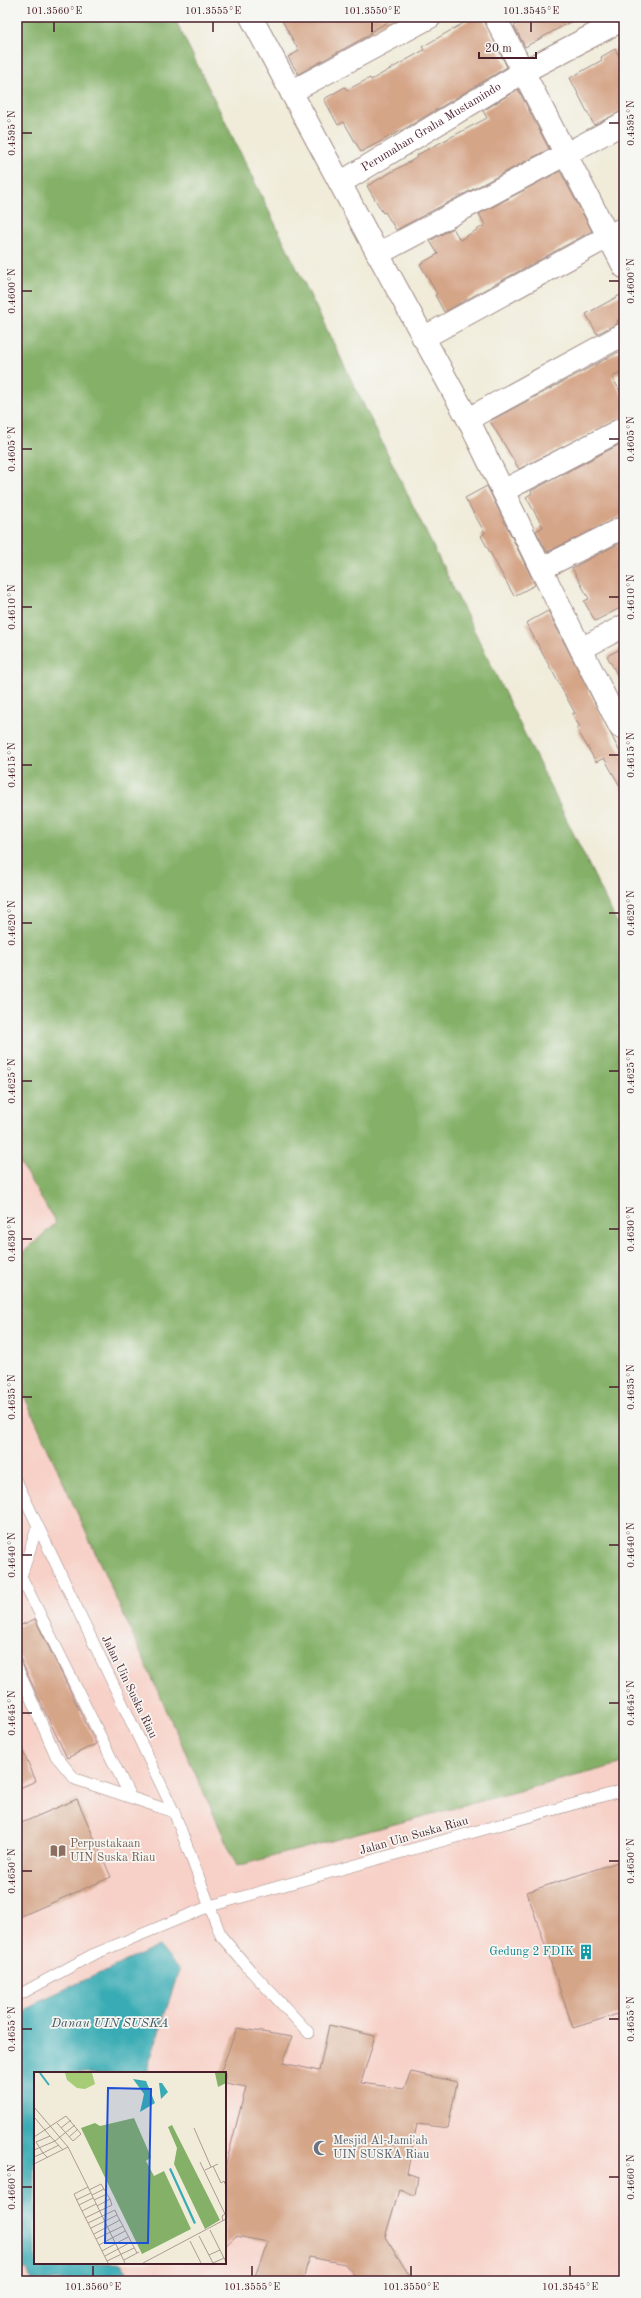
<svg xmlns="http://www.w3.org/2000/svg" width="641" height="2298" font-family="'Old Standard TT',serif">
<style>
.built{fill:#f7d1c8;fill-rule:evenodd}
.forest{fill:#84b067;stroke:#676849}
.water{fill:#39abb4;stroke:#426570}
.building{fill:#d5a588}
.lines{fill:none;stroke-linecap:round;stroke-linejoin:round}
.service-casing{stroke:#9d8682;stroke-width:12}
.minor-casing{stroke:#9d8682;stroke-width:24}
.service{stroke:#fff;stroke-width:11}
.minor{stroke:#fff;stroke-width:22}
.ticks{fill:none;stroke:#4a1f2b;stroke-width:1.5}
.labels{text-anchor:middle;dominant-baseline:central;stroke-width:3.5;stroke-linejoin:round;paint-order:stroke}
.street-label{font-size:12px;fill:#4a1f2b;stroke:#f6f6f2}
.education-label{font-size:12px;fill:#785e54;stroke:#f6f6f2;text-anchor:start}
.culture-label{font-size:12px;fill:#0d838f;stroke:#f6f6f2;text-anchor:end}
.worship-label{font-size:12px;fill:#5b616d;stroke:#f6f6f2;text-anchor:start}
.water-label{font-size:13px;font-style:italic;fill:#435762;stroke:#f6f6f2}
.inset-river{fill:none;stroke:#39abb4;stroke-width:2}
.inset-road{fill:none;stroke:#ae9a93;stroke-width:1}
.view{fill:#1d4ed8;fill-opacity:0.15;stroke:#1d4ed8;stroke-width:2}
.inset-edge{fill:none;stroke:#4a1f2b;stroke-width:2}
.neatline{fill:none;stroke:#4a1f2b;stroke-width:1.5}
.ticks-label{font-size:10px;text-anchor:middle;fill:#4a1f2b}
</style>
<rect width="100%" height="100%" fill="#f6f6f2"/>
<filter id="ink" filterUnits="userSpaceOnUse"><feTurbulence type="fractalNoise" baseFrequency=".025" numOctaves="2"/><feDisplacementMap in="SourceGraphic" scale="8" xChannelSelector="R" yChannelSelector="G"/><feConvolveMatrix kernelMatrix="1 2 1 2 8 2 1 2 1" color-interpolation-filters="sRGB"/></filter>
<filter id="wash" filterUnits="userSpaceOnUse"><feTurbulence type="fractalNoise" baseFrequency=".012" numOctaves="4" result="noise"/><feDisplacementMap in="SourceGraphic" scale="16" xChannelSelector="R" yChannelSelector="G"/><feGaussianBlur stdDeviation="0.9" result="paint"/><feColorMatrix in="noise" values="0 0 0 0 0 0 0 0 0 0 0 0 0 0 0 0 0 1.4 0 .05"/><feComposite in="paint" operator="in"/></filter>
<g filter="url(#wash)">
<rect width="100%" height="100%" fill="#f0ecd9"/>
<path class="built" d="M17 17 624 1129V2281H17ZM35 2073H225V2263H35Z"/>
<polygon class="forest" points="17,17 174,17 624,937 624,1763 237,1866 17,1380 17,1258 56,1223 17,1158"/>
<polygon class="water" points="159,1946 179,1970 146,2073 35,2073 35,2263 121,2263 133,2281 31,2281 27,2269 17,2270 17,2018 39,2001"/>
<g id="blocks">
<g class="building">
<polygon points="280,17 397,17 370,32 371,34 298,74 288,57 299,51"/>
<polygon points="474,17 483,17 507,67 411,125 361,152 344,122 338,125 324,99 345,87 347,90 370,78 371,80 424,50 422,47"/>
<polygon points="531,17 579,17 525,47 514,26"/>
<polygon points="615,49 624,65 624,110 594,125 570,78 602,60 601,57"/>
<polygon points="518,89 549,149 396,230 385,212 383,213 367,186 418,157 417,155 487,118 483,111"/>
<polygon points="560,171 592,231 444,312 435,295 437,294 420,264 438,254 430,241 453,228 460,240 485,225 479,214"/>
<polygon points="624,293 624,317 617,321 618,323 597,334 586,314"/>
<polygon points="624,349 624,371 612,377 624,398 624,416 519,469 490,421"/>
<polygon points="624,442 624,515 547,552 536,531 543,527 526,497 532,493 531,491"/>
<polygon points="487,486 535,585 514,596 481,536 485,533 465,498"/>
<polygon points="624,541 624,606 595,621 584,601 589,599 572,568"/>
<polygon points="548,611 624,760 624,793 604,758 596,762 577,729 580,727 572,714 575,713 526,623"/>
<polygon points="624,647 624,687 607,656"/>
<polygon points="35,1619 96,1744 67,1758 17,1652 17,1627"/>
<polygon points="17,1737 36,1781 17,1789"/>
<polygon points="77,1799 111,1877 17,1918 17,1825"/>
<polygon points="624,1860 624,2012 573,2028 527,1892"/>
<polygon points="329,2025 375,2036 361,2083 404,2089 411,2072 457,2082 448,2128 417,2124 407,2173 418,2177 415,2195 399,2190 385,2237 413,2281 359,2281 345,2264 309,2257 303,2281 253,2281 268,2242 236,2236 225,2246 225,2168 246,2087 225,2083 225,2073 220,2073 237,2028 292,2037 283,2063 319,2071"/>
</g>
</g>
</g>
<g filter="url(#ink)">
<use href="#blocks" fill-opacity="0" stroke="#9d8682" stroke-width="1"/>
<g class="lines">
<defs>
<g id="service">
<polyline points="17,1482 174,1812 221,1936 250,1970 309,2033"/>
<polyline points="22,1578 130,1796"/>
<polyline points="17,1589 37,1528"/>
<polyline points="17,1667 56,1756 75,1779 174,1812"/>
<polyline points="17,1996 92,1955 210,1906 624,1790"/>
</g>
<g id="minor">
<polyline points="251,17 378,254 624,123"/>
<polyline points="495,17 624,267"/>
<polyline points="291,92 430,17"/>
<path id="s1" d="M340 183 523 72 624 19"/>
<polyline points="378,254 468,419 624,334"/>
<polyline points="423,338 624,228"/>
<polyline points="468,419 503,491 624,428"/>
<polyline points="503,491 541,569"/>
<polyline points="624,527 541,569 581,649 624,626"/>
<polyline points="581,649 620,727 624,725"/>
</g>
</defs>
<use href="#service" class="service-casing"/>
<use href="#minor" class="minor-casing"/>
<use href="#service" class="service"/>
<use href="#minor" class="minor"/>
</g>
</g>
<path class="ticks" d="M54 22V32M213 22V32M372 22V32M531 22V32M609 123H619M22 133H32M609 281H619M22 291H32M609 439H619M22 449H32M609 597H619M22 607H32M609 755H619M22 765H32M609 913H619M22 923H32M609 1071H619M22 1081H32M609 1229H619M22 1239H32M609 1387H619M22 1397H32M609 1545H619M22 1555H32M609 1703H619M22 1713H32M609 1861H619M22 1871H32M609 2019H619M22 2029H32M609 2177H619M22 2187H32M93 2266V2276M252 2266V2276M411 2266V2276M570 2266V2276"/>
<defs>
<symbol id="library-bare" viewBox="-9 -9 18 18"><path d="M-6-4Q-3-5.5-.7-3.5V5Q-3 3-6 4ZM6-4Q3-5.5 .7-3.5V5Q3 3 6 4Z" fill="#8d6e63" stroke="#f6f6f2" stroke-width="2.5" paint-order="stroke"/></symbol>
<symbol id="building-bare" viewBox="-9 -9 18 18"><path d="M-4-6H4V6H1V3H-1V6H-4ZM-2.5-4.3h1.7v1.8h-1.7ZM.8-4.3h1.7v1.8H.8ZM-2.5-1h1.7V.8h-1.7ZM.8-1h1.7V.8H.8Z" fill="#0f9aa8" stroke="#f6f6f2" stroke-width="2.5" paint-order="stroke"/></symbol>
<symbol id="mosque-bare" viewBox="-9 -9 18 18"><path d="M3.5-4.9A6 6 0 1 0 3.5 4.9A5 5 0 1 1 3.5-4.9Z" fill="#6b7280" stroke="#f6f6f2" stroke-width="2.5" paint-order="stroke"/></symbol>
</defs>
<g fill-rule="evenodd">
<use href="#library-bare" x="47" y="1840" width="22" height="22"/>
<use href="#building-bare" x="575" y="1941" width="22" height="22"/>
<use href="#mosque-bare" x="310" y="2137" width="22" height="22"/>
</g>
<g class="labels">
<g class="street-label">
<text stroke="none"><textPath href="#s1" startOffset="107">Perumahan Graha Mustamindo</textPath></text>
<text transform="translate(129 1687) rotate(64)">Jalan Uin Suska Riau</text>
<text transform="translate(414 1836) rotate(-16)">Jalan Uin Suska Riau</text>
</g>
<g class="education-label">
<text x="70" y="1844">Perpustakaan<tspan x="70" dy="14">UIN Suska Riau</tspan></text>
</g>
<g class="culture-label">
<text x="574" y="1952">Gedung 2 FDIK</text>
</g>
<g class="worship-label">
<text x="333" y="2141">Mesjid Al-Jami'ah<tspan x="333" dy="14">UIN SUSKA Riau</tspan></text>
</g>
<g class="water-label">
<text x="110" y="2023">Danau UIN SUSKA</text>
</g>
</g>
<g transform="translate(34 2072)">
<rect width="192" height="192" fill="#f0ecd9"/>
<path d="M31 1H58L61 12 51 17 43 16 33 8Z" fill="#a6cc76"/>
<path d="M181 1H192V11L184 15ZM100 46 117 85 112 89 120 104 130 99 157 157 108 182 47 56 61 51 66 54ZM138 53 186 148 171 157 140 92 143 76 134 55Z" fill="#84b067"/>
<path d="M99 7 112 9 121 31 106 40 110 22ZM125 11H128L134 20 127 27ZM137 96 162 151 160 152 135 97Z" fill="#39abb4"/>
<path class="inset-river" d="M6 1 15 13"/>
<path class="inset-road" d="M0 35 34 75 0 92M0 45 16 64 2 70 9 81 0 85M27 56 37 48M160 56 177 95M16 64 29 78M0 65 32 44 47 62 39 69 23 51M35 65 44 57M34 75 54 115M0 78 21 69 41 53M14 86 9 81 25 73M166 90 191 142 188 144 189 149M179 94 187 111 190 109 192 114M171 98 184 92M55 118 67 112 70 117M58 123 70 117 73 122M59 126 45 133 74 191M42 128 57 121M60 128 73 122 76 127M45 133 40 122 54 115 91 191M48 139 62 132M51 146 78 133 76 127 63 134M54 151 81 138 83 143M57 156 83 143 89 154M176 158 192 190M60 162 86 148M165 164 179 191M62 167 89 154 103 181M156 169 167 191M65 173 91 159M68 179 94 165M175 183 186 178M71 184 97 170M90 188 105 180M73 189 100 176M109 191 192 147M179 191 190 186"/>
<path class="view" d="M74 16 117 17 114 171H71Z"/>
<rect width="192" height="192" class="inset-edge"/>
</g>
<rect width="641" height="2298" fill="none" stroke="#f6f6f2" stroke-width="44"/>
<path d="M479 52v6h57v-6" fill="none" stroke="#4a1f2b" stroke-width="2"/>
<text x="485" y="52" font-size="12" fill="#4a1f2b" stroke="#f6f6f2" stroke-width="3" paint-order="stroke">20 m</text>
<rect x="22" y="22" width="597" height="2254" class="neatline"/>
<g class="ticks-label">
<text x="54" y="14">101.3560°E</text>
<text x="213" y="14">101.3555°E</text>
<text x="372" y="14">101.3550°E</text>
<text x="531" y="14">101.3545°E</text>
<text transform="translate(630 123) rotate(-90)" y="4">0.4595°N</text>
<text transform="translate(11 133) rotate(-90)" y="4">0.4595°N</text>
<text transform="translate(630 281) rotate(-90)" y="4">0.4600°N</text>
<text transform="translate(11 291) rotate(-90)" y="4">0.4600°N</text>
<text transform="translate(630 439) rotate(-90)" y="4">0.4605°N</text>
<text transform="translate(11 449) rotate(-90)" y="4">0.4605°N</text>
<text transform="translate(630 597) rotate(-90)" y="4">0.4610°N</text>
<text transform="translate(11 607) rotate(-90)" y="4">0.4610°N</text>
<text transform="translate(630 755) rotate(-90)" y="4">0.4615°N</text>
<text transform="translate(11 765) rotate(-90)" y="4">0.4615°N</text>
<text transform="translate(630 913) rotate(-90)" y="4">0.4620°N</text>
<text transform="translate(11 923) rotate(-90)" y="4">0.4620°N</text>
<text transform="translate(630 1071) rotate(-90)" y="4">0.4625°N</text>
<text transform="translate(11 1081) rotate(-90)" y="4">0.4625°N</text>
<text transform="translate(630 1229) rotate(-90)" y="4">0.4630°N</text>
<text transform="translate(11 1239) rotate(-90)" y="4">0.4630°N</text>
<text transform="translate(630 1387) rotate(-90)" y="4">0.4635°N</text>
<text transform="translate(11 1397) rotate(-90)" y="4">0.4635°N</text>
<text transform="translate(630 1545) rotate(-90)" y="4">0.4640°N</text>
<text transform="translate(11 1555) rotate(-90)" y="4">0.4640°N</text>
<text transform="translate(630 1703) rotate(-90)" y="4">0.4645°N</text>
<text transform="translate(11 1713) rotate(-90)" y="4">0.4645°N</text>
<text transform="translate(630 1861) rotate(-90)" y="4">0.4650°N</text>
<text transform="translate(11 1871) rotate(-90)" y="4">0.4650°N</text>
<text transform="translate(630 2019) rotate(-90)" y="4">0.4655°N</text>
<text transform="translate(11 2029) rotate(-90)" y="4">0.4655°N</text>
<text transform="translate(630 2177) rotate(-90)" y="4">0.4660°N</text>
<text transform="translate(11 2187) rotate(-90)" y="4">0.4660°N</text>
<text x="93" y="2290">101.3560°E</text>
<text x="252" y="2290">101.3555°E</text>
<text x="411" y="2290">101.3550°E</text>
<text x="570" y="2290">101.3545°E</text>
</g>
</svg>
